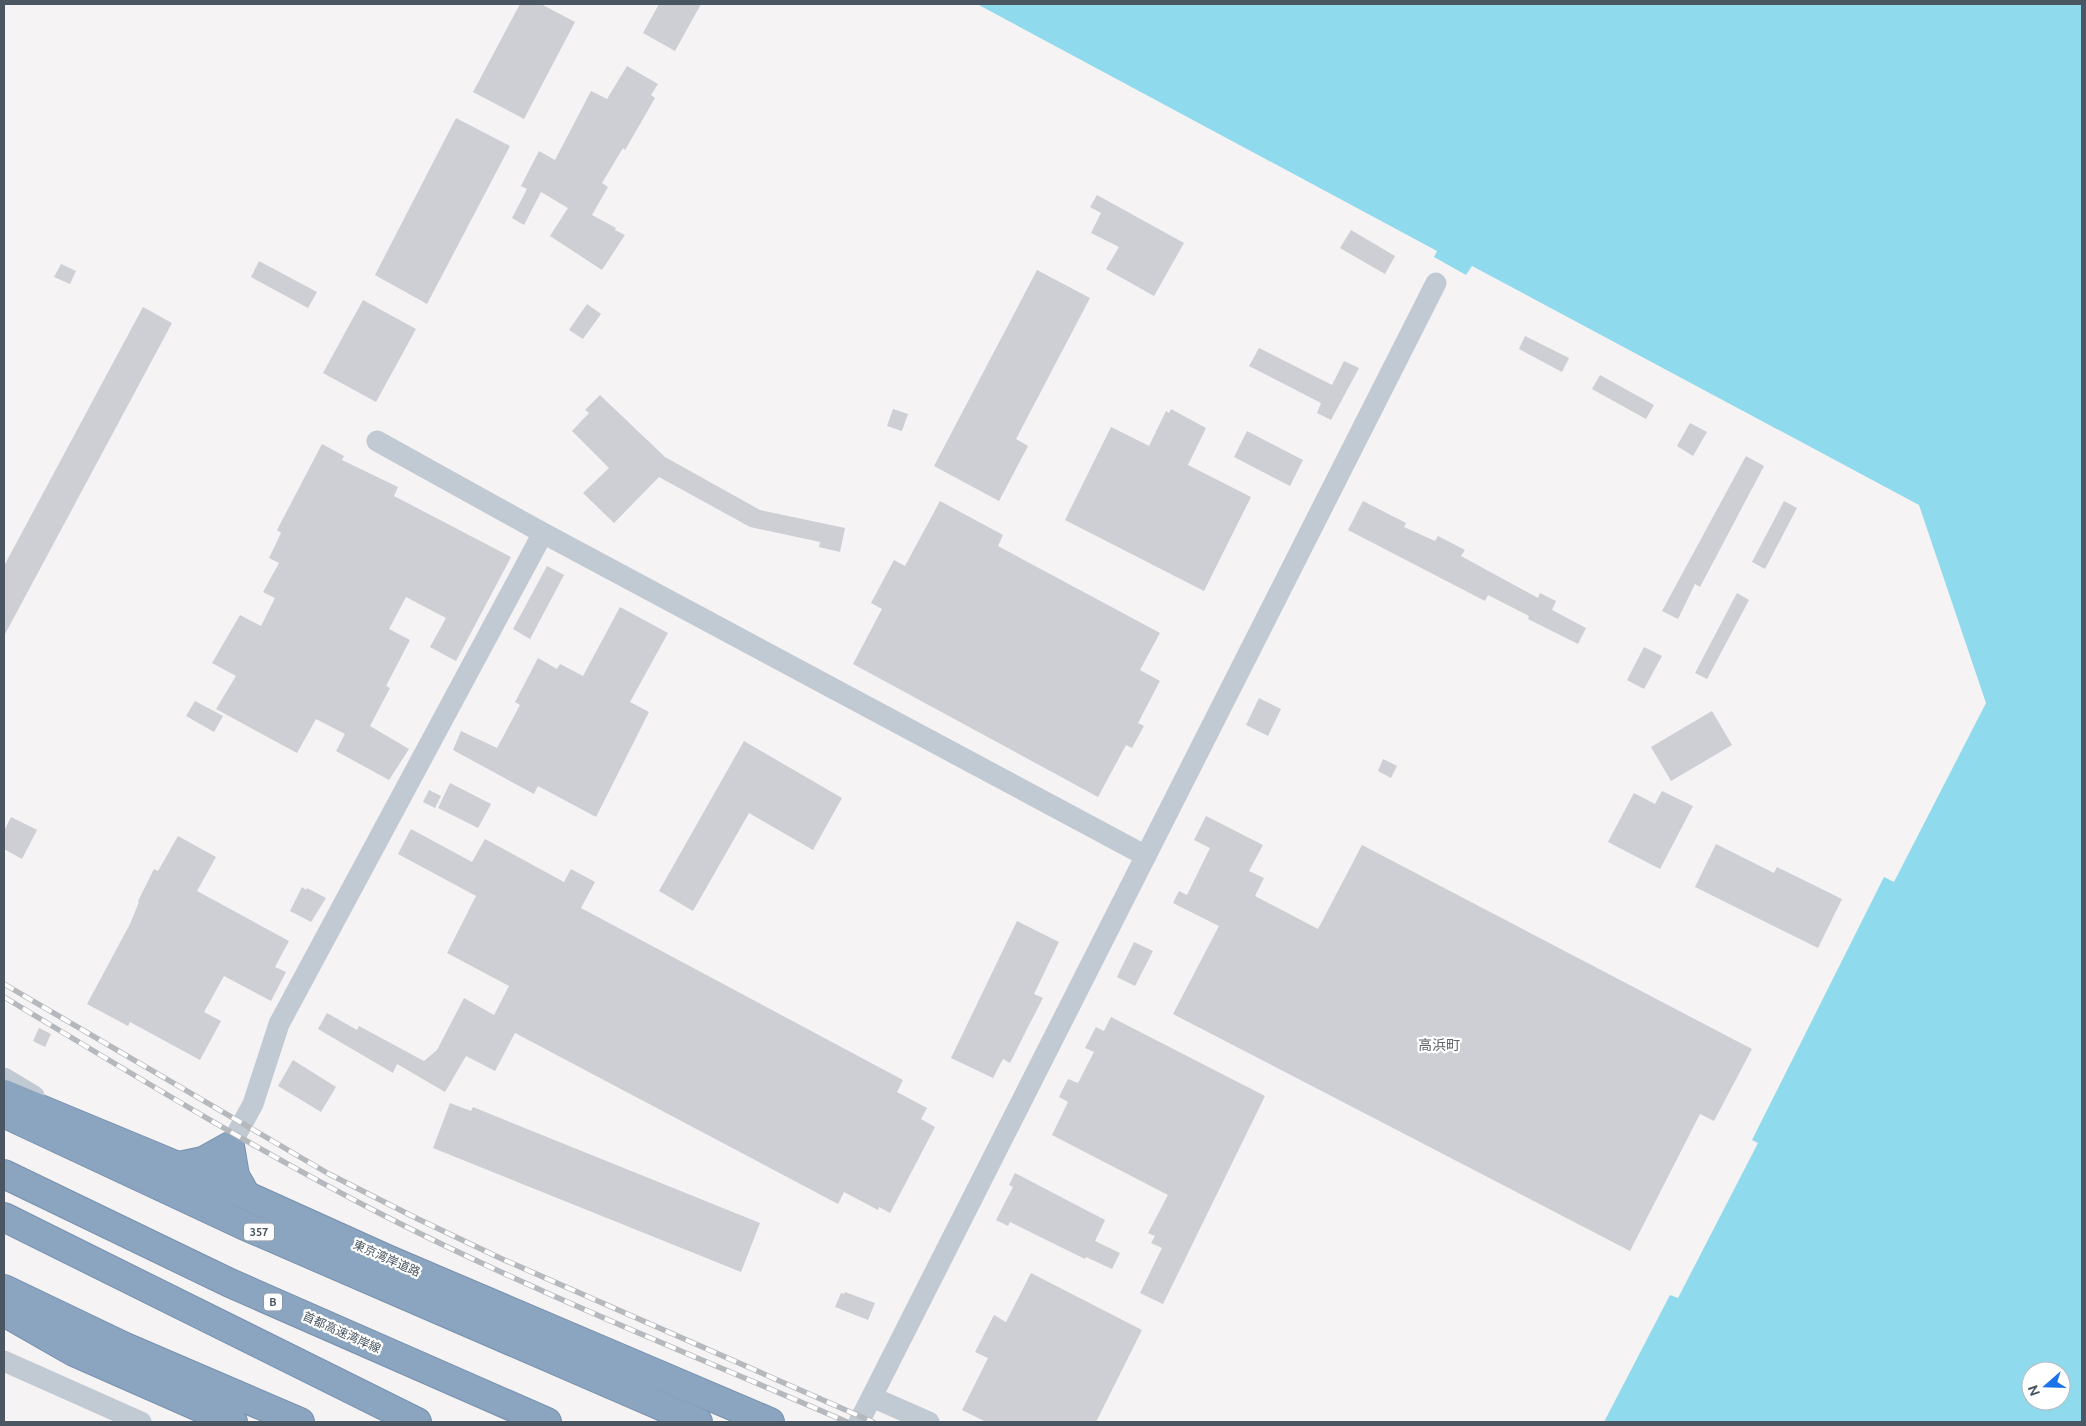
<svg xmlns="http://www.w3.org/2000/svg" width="2086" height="1426" font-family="Ubuntu,'Noto Sans JP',sans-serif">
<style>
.water{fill:#90daee;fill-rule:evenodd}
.building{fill:#cdcfd5}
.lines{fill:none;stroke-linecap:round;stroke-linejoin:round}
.highway-casing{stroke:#7690ad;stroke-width:30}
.minor{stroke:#c1cad2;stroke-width:21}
.highway{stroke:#8ba5c1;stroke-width:28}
.rail-casing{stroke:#b5b8bd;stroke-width:5.5}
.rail{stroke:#fff;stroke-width:4;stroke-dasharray:11;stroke-linecap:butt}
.labels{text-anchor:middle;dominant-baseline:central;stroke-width:4.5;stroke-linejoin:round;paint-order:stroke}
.shield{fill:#fff;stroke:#808990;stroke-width:1}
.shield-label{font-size:11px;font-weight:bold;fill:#4a5661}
.street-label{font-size:12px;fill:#4a5661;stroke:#fff}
.neighbourhood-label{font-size:14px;fill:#5f6368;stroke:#fff}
</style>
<rect width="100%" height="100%" fill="#f5f3f3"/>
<path class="water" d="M977 4H2082V1422H1604L1670 1295 1678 1298 1758 1143 1752 1140 1884 877 1894 882 1986 703 1919 505 1472 266 1466 275 1434 257 1437 251ZM2031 1371H2061V1401H2031Z"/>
<g class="building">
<polygon points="520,4 541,4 575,22 524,119 473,92"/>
<polygon points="659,4 701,4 675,51 643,33"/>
<polygon points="627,66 658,84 651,95 655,98 625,150 623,148 602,183 608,187 592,215 616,228 615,230 625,235 602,270 550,236 568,208 541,192 524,225 512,218 527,189 521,186 539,151 555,160 591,91 607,99"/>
<polygon points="456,118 510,146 427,304 375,275"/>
<polygon points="1097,195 1184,243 1154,296 1106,269 1119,247 1091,233 1101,213 1090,207"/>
<polygon points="1351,230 1395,256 1385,274 1340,248"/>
<polygon points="259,261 317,292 308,308 251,277"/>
<polygon points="61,264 76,271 70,284 54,277"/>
<polygon points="1037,270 1090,298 1016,439 1028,446 999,501 934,466"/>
<polygon points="363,300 416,329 376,402 323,373"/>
<polygon points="587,304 601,314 583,339 569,330"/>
<polygon points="143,307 172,323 4,636 4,566"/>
<polygon points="1525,336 1569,358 1562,372 1519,349"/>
<polygon points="1259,348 1332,385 1344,361 1359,368 1331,420 1317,413 1321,403 1249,366"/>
<polygon points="1600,375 1654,405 1646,419 1592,389"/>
<polygon points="600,395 665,457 760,510 845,528 840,552 819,547 820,542 750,527 659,477 614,523 583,493 609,468 572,431 589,413 585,410"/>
<polygon points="893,409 908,414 902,431 887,426"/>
<polygon points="1171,409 1206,428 1188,465 1251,497 1204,591 1065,520 1111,427 1149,446 1166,411 1169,413"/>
<polygon points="1690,423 1707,432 1693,456 1677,446"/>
<polygon points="1247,431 1303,460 1290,486 1234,457"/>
<polygon points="322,444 344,456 342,460 398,487 394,496 511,557 456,661 430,647 446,618 406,597 389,629 410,640 386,686 390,688 370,726 409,749 389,780 336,751 345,734 316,719 297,753 216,709 236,676 212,663 240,615 261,626 275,598 263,592 279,563 269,558 281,533 277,530"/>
<polygon points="1746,456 1764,466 1700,587 1695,584 1678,619 1662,611"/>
<polygon points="940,501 1003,535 998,546 1160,633 1140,670 1160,681 1138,723 1144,726 1132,748 1126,745 1098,797 853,664 882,609 871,603 894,560 905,566"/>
<polygon points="1363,501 1406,523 1404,527 1435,541 1438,536 1465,550 1461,556 1538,598 1540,593 1556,601 1552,610 1586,628 1578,644 1528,619 1529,616 1488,595 1485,601 1348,530"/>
<polygon points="1784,501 1797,508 1765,569 1752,562"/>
<polygon points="547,566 564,575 530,639 513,629"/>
<polygon points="1737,593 1749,600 1707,679 1695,673"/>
<polygon points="620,607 668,633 630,702 649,712 596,817 538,786 534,794 453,750 461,731 497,748 520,705 515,702 538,658 557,669 560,664 583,676"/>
<polygon points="1644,647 1662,656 1644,689 1627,680"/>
<polygon points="1259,698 1281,709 1268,736 1246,725"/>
<polygon points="195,701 223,716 214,732 186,716"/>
<polygon points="1712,711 1732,745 1671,781 1651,747"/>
<polygon points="744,741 842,798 813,850 749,813 693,911 659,891"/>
<polygon points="1383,759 1397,766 1391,778 1378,771"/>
<polygon points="450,783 491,804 478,828 438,808"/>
<polygon points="429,790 441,796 435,808 423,802"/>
<polygon points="1662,791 1693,806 1660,869 1608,842 1634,793 1655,804"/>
<polygon points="1206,816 1263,845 1249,871 1264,878 1255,896 1318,929 1362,845 1752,1049 1714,1121 1700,1114 1630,1251 1173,1014 1219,926 1173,903 1179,891 1187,895 1210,848 1194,840"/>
<polygon points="11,817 37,830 22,859 4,849 4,831"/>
<polygon points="411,829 472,862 485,839 564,882 571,869 595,882 581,908 903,1080 897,1092 927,1108 921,1119 935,1127 890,1213 879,1207 878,1210 844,1192 838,1204 515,1033 495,1071 466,1056 445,1092 397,1064 393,1073 318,1029 327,1013 357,1030 359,1026 424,1061 437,1050 464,998 494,1015 509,986 447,953 476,896 398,854"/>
<polygon points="178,836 216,857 197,891 289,941 275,967 286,972 271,1001 224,976 204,1012 221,1021 200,1060 130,1022 128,1026 87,1004 130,924 139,902 138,901 154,869 158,871"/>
<polygon points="1716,844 1774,873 1777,867 1842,899 1818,948 1695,887"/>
<polygon points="302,887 306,890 307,888 326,898 311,922 290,911"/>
<polygon points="1017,921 1059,942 1034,994 1043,998 1028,1027 1010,1063 1003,1059 993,1078 951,1058"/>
<polygon points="1134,942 1153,951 1135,986 1117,977"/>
<polygon points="1111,1017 1265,1096 1163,1304 1140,1293 1162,1248 1151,1243 1155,1236 1148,1233 1168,1195 1052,1135 1068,1102 1059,1097 1068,1079 1078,1083 1094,1052 1085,1048 1096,1027 1104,1031"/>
<polygon points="39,1028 51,1034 45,1047 33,1041"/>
<polygon points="293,1060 336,1087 321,1112 278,1086"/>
<polygon points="450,1103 471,1111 473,1107 760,1223 741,1272 433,1148"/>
<polygon points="1015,1173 1105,1220 1095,1241 1120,1253 1112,1269 1086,1257 1085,1259 1010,1222 1008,1226 996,1220 1013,1187 1009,1185"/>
<polygon points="1031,1273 1142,1330 1096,1422 986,1422 962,1410 988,1358 975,1352 994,1315 1006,1322"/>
<polygon points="845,1292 875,1303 868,1320 835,1307 841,1293 844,1294"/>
</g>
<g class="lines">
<defs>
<g id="highway">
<polyline points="4,1094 214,1181 387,1259 770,1422"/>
<polyline points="14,1118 243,1225 698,1422"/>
<polyline points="179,1166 203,1161 230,1146 235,1176 246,1195"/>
<polyline points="4,1174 230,1283 547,1422"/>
<polyline points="4,1217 417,1422"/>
<polyline points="4,1289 123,1346 300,1422"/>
<polyline points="4,1312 74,1352 233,1422"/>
</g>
</defs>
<use href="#highway" class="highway-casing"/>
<g class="minor">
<polyline points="377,441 543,533 1146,856"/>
<polyline points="4,1078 34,1096"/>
<polyline points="230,1146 253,1104 279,1024 543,533"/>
<polyline points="4,1361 141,1422"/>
<polyline points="872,1397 929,1422"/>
<polyline points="859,1422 1436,283"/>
</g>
<use href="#highway" class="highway"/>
<defs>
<g id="rail">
<polyline points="4,984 329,1174 418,1219 500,1258 873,1422"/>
<path d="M4 997C127 1071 251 1147 379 1213 531 1291 691 1354 847 1422"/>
</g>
</defs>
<use href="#rail" class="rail-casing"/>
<use href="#rail" class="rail"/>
</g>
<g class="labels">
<g class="shield">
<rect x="244" y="1223.5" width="30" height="17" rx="4"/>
<rect x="264" y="1293.5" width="18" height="17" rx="4"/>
</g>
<g class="shield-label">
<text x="259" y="1232">357</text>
<text x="273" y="1302">B</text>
</g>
<g class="street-label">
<text transform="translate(387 1258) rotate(24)">東京湾岸道路</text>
<text transform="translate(342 1332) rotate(24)">首都高速湾岸線</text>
</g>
<g class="neighbourhood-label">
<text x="1439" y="1045">高浜町</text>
</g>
</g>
<rect width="2086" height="1426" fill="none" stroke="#4a5661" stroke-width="10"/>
<g transform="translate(2046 1386) rotate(250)"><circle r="24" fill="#ffffff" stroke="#b7bbc0"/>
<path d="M0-4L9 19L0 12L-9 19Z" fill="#1a73e8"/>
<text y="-8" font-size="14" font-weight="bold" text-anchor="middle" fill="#4a5661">N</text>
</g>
</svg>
